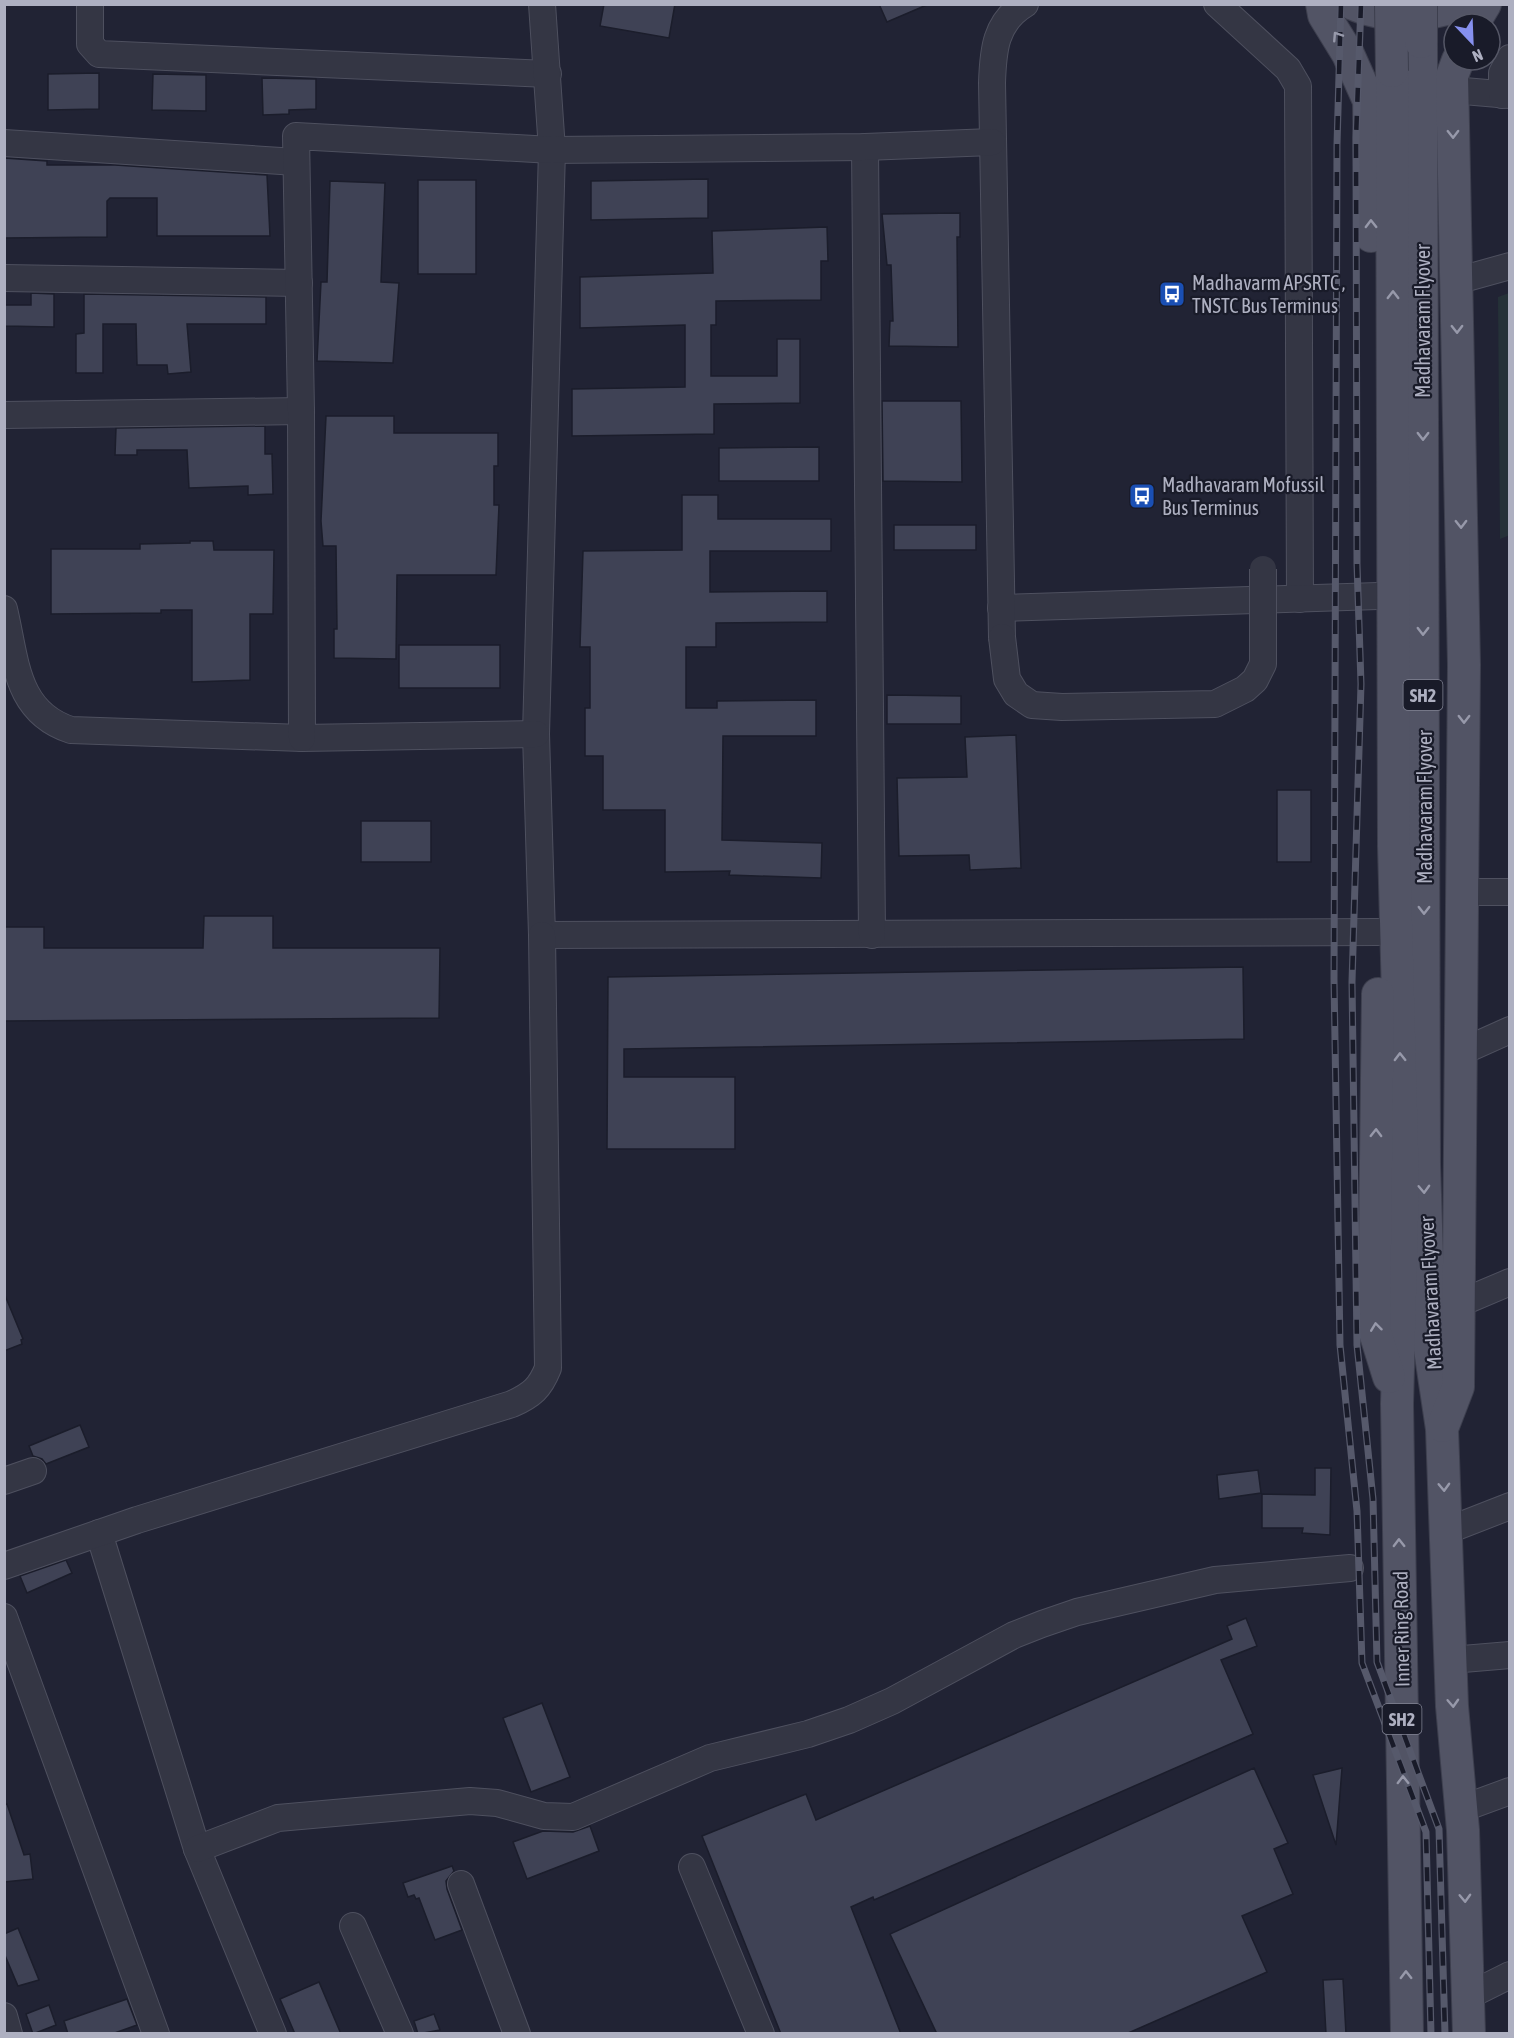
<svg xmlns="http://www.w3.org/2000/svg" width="1514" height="2038" font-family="'Asap Condensed',sans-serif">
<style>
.green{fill:#253138}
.building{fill:#3f4255;stroke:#1b1d2b;stroke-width:1.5}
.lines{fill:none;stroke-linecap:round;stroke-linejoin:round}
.minor-casing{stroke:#4e505f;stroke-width:28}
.major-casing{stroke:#3d3f4e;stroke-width:34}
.minor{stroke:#343644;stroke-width:26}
.major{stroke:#525465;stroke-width:32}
.rail-casing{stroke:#56596b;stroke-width:7}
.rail{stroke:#191b29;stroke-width:4.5;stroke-dasharray:14;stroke-linecap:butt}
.minor-bridge-casing{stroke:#4e505f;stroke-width:28;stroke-linecap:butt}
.major-bridge-casing{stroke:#3d3f4e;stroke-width:34;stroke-linecap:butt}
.minor-bridge{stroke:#343644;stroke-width:26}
.major-bridge{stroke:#525465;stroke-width:32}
.oneway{stroke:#9799aa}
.labels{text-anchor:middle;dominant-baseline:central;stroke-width:4.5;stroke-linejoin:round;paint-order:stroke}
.shield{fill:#191b29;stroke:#818393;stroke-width:1.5}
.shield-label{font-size:18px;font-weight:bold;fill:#aeb0c1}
.poi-label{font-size:20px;fill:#aeb0c1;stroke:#191b29;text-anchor:start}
.street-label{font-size:20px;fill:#aeb0c1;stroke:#191b29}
</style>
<rect width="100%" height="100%" fill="#212334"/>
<polygon class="green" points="1509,293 1510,535 1500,539 1498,297"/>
<g class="building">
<polygon points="604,4 675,4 669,38 600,26"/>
<polygon points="879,4 929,4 887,22"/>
<polygon points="99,73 99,109 48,110 48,74"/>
<polygon points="153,74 206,75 206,111 152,110"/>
<polygon points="262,78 316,79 316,109 289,110 289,114 263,115"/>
<polygon points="4,158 47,161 47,165 115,165 267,175 270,236 157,236 157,198 110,198 107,201 107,237 4,238"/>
<polygon points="708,179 708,218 591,220 591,181"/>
<rect x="418" y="180" width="58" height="94"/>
<polygon points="330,181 385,183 381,282 399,283 393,363 317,361 321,282 327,282"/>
<polygon points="960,213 960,237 957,237 958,347 889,346 890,321 893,321 891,265 887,265 882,214"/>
<polygon points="827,227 828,261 821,261 821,300 716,301 716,325 711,325 711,376 777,376 777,339 800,339 800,403 714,404 714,434 572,436 572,389 685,387 685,325 580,328 580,277 713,273 712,231"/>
<polygon points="31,293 54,294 54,327 5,326 4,305 31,305"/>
<polygon points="84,294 266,297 266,324 187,324 191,372 168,374 167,365 137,365 136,324 103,324 103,373 76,373 76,334 84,333"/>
<polygon points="882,401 961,401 962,482 883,481"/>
<polygon points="326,416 394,416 394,433 498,433 498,466 494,466 494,505 499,505 496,575 397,575 396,659 334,658 334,629 337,629 336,546 323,546 321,521"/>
<polygon points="265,426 265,454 272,454 273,494 248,495 248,486 189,488 187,450 137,450 137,455 115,455 116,428"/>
<polygon points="819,447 819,481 719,481 719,448"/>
<polygon points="682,495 718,495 718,519 831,519 831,551 710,551 710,592 827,591 827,622 716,623 716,647 686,647 686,708 717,708 717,701 816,700 816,736 723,736 722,840 822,843 821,878 729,875 730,871 665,872 665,810 603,810 603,756 585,756 585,708 590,708 590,647 580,647 583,551 682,550"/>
<rect x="894" y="525" width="82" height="25"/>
<polygon points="190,541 213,541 214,550 274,550 273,614 250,614 250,680 192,682 192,610 161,610 161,613 51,614 51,549 140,549 140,544 190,543"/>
<rect x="399" y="645" width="101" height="43"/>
<polygon points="887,695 961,696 961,724 887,724"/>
<polygon points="1016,735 1021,868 970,870 969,855 899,856 897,778 967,777 965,737"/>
<rect x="1277" y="790" width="34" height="72"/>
<rect x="361" y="821" width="70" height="41"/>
<polygon points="204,916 273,916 273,948 440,948 439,1018 4,1021 4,927 44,927 44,948 203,948"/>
<polygon points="1243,967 1244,1039 624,1049 624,1077 735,1077 735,1149 607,1149 608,977"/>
<polygon points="4,1293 23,1339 21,1340 22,1344 4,1351"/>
<polygon points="80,1425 89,1447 46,1464 42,1459 33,1456 29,1446"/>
<polygon points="1315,1468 1331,1468 1330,1535 1302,1533 1303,1528 1262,1528 1262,1494 1315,1495"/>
<polygon points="1258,1470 1261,1493 1219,1499 1217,1475"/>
<polygon points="66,1560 72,1573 27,1593 20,1576"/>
<polygon points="1246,1618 1257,1646 1221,1660 1253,1734 874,1900 873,1897 851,1907 901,2034 781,2034 702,1836 806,1794 816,1820 1232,1639 1227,1626"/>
<polygon points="542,1703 570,1777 531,1792 503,1718"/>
<polygon points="1254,1768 1288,1843 1274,1849 1293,1894 1242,1916 1267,1972 1126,2034 937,2034 890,1934"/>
<polygon points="1342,1768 1336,1845 1313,1775"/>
<polygon points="7,1804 24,1855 30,1854 33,1879 4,1882 4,1805"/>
<polygon points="590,1826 599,1851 527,1879 513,1842 543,1831 573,1832"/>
<polygon points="452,1866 454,1871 446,1881 447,1889 462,1930 435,1940 419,1898 416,1899 414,1895 408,1897 403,1883"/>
<polygon points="18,1928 39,1980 18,1986 4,1953 4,1934"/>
<polygon points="1343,1979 1346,2034 1326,2034 1323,1980"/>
<polygon points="319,1982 341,2034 295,2034 280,1999"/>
<polygon points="127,1999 137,2025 112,2034 68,2034 64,2021"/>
<polygon points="49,2005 56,2025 33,2034 26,2014"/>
<polygon points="434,2014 440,2030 418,2034 414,2021"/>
</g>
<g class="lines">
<defs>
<g id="minor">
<polyline points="90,4 90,44 99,54 548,74"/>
<polyline points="542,4 552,150 536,734 542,935 1378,932"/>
<polyline points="1217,4 1288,69 1298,86 1300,599"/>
<polyline points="1452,90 1510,95"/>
<polyline points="1502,95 1502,73 1510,58"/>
<polyline points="4,143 296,162"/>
<polyline points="865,147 872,935"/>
<polyline points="4,278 299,283"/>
<polyline points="1456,281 1510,266"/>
<polyline points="4,415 301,411"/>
<polyline points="1001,608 1378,596"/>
<path d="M4 609C16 659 15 712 71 730L302 738 536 734"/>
<path d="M1002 637 992 83C993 51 995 22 1025 4"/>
<polyline points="302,738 301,411 296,136 552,150 865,147 992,142"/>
<polyline points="1463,892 1510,892"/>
<polyline points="1461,1052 1510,1030"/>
<polyline points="1458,1304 1510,1282"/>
<polyline points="4,1481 33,1471"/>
<polyline points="1446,1531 1510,1506"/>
<polyline points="99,1533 197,1849 273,2034"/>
<path d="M4 1566 137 1520 512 1404C532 1395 540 1388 548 1368L542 935"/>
<polyline points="4,1617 156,2034"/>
<polyline points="1451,1660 1510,1655"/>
<polyline points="1461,1809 1510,1791"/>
<polyline points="197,1849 278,1818 470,1801 497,1803 544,1816 573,1817 710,1758 808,1734 849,1720 892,1701 1014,1635 1042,1624 1077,1612 1215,1580 1350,1568"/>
<polyline points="692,1867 761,2034"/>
<polyline points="461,1884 517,2034"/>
<polyline points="353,1926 400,2034"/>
<polyline points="1468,1996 1510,1975"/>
<polyline points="4,2016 9,2034"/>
</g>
<g id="major">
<polyline points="1322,4 1324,15 1348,54 1369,101 1371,236"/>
<path d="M1353 4C1384 18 1430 17 1461 4"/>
<polyline points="1473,24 1485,4"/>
<polyline points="1421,42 1424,1164 1430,1349 1442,1429 1452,1706 1463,1830 1469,2034"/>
<polyline points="1392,71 1394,846 1403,1184 1397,1404 1407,2034"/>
<polyline points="1378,994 1374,1329 1389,1377"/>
<polyline points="1443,1426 1458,1387 1464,665 1452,76 1458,60"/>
</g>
</defs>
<use href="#minor" class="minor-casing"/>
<use href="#major" class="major-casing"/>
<use href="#minor" class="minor"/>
<use href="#major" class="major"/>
<defs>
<g id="rail">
<polyline points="1341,4 1337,145 1334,979 1340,1345 1357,1511 1362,1663 1426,1832 1431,2034"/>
<polyline points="1361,4 1356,138 1357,564 1361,684 1352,982 1357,1345 1373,1499 1377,1662 1439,1829 1445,2034"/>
</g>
</defs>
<use href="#rail" class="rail-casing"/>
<use href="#rail" class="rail"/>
<defs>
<polyline id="minor-bridge" points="1002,637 1007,679 1016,694 1032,705 1062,707 1215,704 1245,689 1255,680 1263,664 1263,569"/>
<g id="major-bridge">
<polyline points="1391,4 1392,71"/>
<polyline points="1421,4 1421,42"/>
</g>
</defs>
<use href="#minor-bridge" class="minor-bridge-casing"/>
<use href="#major-bridge" class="major-bridge-casing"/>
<use href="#minor-bridge" class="minor-bridge"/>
<use href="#major-bridge" class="major-bridge"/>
</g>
<defs><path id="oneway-chevron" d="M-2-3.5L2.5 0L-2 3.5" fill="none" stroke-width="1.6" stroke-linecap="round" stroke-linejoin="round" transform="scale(1.5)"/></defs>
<g class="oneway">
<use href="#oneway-chevron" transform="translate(1337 36) rotate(-123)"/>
<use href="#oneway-chevron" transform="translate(1453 134) rotate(89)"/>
<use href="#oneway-chevron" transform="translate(1371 224) rotate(-91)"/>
<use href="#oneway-chevron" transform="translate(1393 295) rotate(-90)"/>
<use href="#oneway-chevron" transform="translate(1457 329) rotate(89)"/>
<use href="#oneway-chevron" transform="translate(1423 436) rotate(90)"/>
<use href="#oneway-chevron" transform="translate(1461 524) rotate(89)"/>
<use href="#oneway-chevron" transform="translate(1423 631) rotate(90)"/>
<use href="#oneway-chevron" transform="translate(1464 719) rotate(90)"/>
<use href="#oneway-chevron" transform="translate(1424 910) rotate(90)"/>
<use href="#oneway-chevron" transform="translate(1400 1057) rotate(-91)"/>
<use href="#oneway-chevron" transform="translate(1376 1133) rotate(-89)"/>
<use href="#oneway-chevron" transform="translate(1424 1189) rotate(88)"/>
<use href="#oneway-chevron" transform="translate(1376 1327) rotate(-97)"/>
<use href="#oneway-chevron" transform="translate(1444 1487) rotate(88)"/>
<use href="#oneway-chevron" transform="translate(1399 1543) rotate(-91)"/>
<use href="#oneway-chevron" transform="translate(1453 1703) rotate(87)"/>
<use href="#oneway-chevron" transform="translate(1403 1780) rotate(-91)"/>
<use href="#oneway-chevron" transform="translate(1465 1898) rotate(88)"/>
<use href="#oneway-chevron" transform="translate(1406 1975) rotate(-91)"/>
</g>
<defs>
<symbol id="bus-square" viewBox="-11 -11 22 22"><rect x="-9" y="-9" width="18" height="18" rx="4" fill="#1a4fb4" stroke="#191b29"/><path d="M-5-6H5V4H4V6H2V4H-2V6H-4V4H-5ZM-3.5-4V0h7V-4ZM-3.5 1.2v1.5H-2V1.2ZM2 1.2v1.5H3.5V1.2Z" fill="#fff"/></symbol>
</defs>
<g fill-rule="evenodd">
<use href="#bus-square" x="1157" y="279" width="30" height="30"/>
<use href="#bus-square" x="1127" y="481" width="30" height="30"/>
</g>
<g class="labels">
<g class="shield">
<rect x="1403.5" y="680" width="39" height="30" rx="4.5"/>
<rect x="1382.5" y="1704" width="39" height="30" rx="4.5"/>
</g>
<g class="shield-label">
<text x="1423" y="695">SH2</text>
<text x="1402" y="1719">SH2</text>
</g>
<g class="poi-label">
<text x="1192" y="282">Madhavarm APSRTC ,<tspan x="1192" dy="23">TNSTC Bus Terminus</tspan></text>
<text x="1162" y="484">Madhavaram Mofussil<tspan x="1162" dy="23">Bus Terminus</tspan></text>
</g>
<g class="street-label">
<text transform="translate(1422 321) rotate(-90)">Madhavaram Flyover</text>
<text transform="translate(1424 807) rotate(-90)">Madhavaram Flyover</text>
<text transform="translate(1430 1293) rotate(-93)">Madhavaram Flyover</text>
<text transform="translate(1401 1629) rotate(-91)">Inner Ring Road</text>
</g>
</g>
<rect width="1514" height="2038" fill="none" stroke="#aeb0c1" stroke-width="12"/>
<g transform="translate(1472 42) rotate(157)"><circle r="28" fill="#191b29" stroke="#555766" stroke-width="1.5"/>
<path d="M0-4.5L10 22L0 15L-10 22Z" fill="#8690ee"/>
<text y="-9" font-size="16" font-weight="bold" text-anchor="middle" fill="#aeb0c1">N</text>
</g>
</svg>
